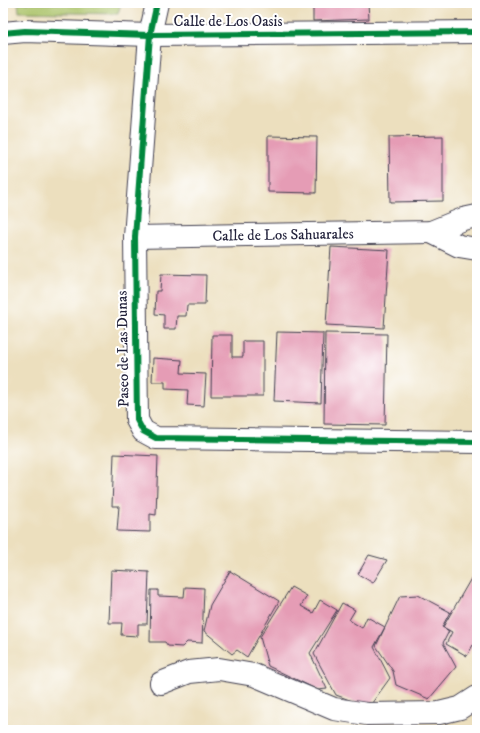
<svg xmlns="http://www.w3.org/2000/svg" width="480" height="733" font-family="'IM FELL DW Pica',serif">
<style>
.green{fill:#aac267;stroke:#667251}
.building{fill:#e59cb5}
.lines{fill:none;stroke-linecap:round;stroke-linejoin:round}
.minor-casing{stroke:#403e4f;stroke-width:24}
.minor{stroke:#fff;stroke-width:22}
.cycleway-casing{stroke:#fff;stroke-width:8}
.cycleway{stroke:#00873e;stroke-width:6}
.labels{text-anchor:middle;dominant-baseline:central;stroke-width:4;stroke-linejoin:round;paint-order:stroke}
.street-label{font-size:15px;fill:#22223b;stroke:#fff}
</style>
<rect width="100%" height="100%" fill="#fff"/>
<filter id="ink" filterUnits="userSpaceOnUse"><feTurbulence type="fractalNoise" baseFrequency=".025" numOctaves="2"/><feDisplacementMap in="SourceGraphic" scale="8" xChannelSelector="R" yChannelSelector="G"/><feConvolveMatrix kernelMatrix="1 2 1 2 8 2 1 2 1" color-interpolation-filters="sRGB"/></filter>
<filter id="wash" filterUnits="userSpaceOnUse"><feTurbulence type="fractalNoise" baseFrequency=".012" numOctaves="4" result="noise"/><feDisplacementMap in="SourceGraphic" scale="16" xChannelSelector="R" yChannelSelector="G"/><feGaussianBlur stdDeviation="0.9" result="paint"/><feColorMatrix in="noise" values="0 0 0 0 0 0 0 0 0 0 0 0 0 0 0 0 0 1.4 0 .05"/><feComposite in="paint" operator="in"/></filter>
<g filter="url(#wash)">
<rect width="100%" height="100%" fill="#ecdfbe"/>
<polygon class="green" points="18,3 121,3 118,14 19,12"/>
<g id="blocks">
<g class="building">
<polygon points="313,3 368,3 369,19 313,21"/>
<polygon points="268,136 317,137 316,193 268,192"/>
<polygon points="443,136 443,201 390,202 389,137"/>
<polygon points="331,247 389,250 384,328 326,325"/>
<polygon points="161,274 206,275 205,305 187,305 186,316 177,316 176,329 164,329 164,315 155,314 156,291 160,291"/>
<polygon points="277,332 323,333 321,403 274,401"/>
<polygon points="325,333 387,334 385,425 324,424"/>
<polygon points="212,335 232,335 232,357 243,357 243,341 263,341 263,396 211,396"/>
<polygon points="153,358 182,360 181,373 206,374 204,406 187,405 188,390 165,389 165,382 152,382"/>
<polygon points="114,454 158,456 156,515 150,514 150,532 117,531 119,506 112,506"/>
<polygon points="369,555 387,560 373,583 358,574"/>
<polygon points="111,570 149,572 147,624 138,624 138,636 121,635 122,623 109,623"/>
<polygon points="230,571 279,601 247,657 237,650 232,654 204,631 210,605"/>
<polygon points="473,575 477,578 477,647 473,645 467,656 446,644 452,632 443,627"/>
<polygon points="185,587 204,588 202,643 187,642 182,647 168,646 165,642 150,642 151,590 158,590 158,596 184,597"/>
<polygon points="291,587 307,596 301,606 313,613 320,600 337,610 310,653 327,689 318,690 268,666 260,637"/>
<polygon points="418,595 450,612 442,627 449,631 443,643 456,667 429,699 396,685 393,671 376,646 400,596"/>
<polygon points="342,603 355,610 349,620 362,628 367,617 385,627 374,647 390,678 369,707 336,695 314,654"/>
</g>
</g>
</g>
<g filter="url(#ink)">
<use href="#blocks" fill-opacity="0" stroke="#403e4f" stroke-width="1"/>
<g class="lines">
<defs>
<g id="minor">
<polyline points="157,3 150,35 135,237 137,420 143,431 156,438 477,442"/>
<polyline points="3,33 25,31 150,35 477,32"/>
<polyline points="431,232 459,246 477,249"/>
<path id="s1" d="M135 237 431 232 463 219 477 216"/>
<polyline points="161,683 189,672 219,669 254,675 334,709 367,714 439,713 460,708 477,697"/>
</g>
</defs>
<use href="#minor" class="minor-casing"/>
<use href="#minor" class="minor"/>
<defs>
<g id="cycleway">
<polyline points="157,3 150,35 135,237 137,420 143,431 156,438 477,442"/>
<polyline points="3,33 25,31 150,35 477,32"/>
</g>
</defs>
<use href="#cycleway" class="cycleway-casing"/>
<use href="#cycleway" class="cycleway"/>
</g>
</g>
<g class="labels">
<g class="street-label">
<text x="228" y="21">Calle de Los Oasis</text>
<text stroke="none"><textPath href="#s1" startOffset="148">Calle de Los Sahuarales</textPath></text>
<text transform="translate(123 349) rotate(-91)">Paseo de Las Dunas</text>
</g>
</g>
<rect width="480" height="733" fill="none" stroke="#fff" stroke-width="16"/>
</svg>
